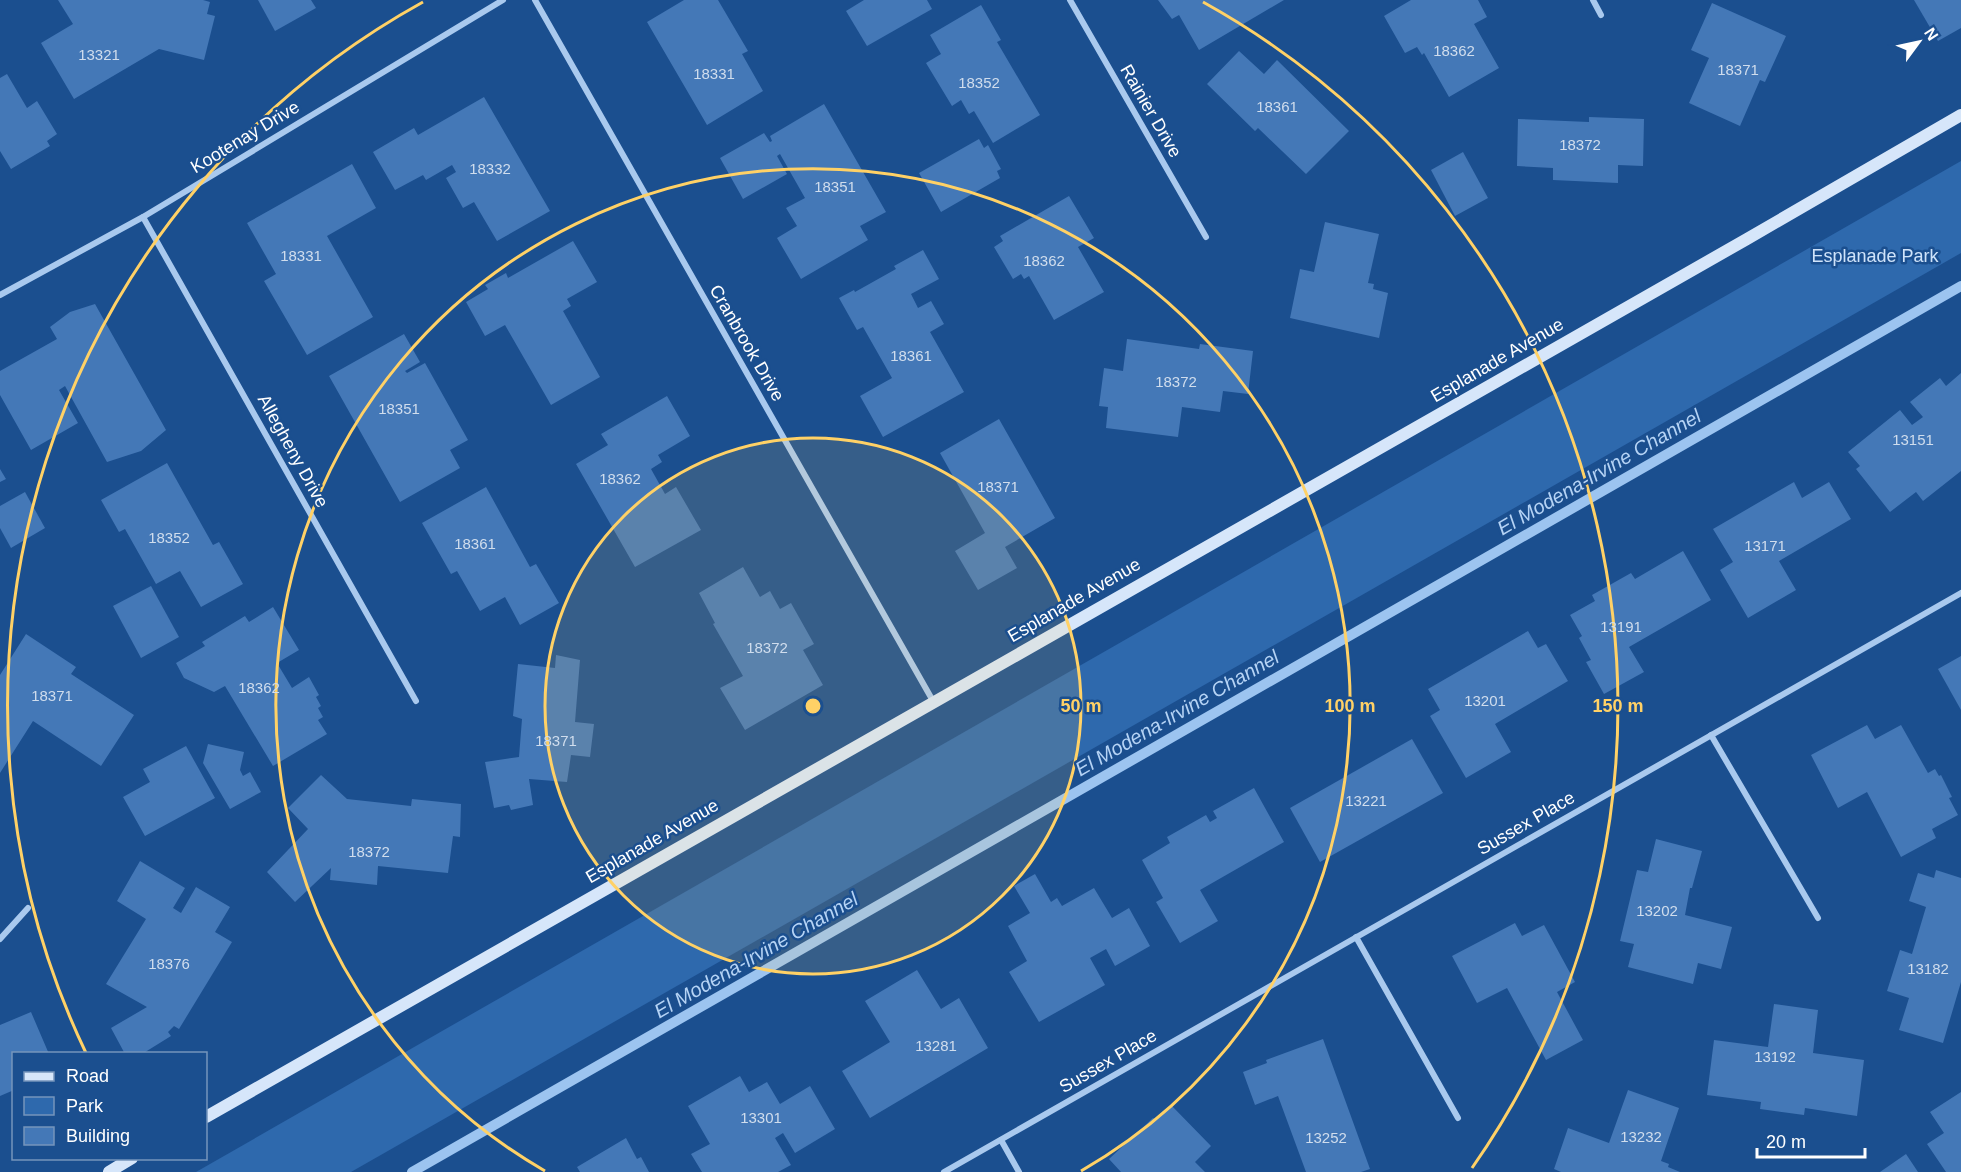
<svg xmlns="http://www.w3.org/2000/svg" width="1961" height="1172" font-family="Helvetica,sans-serif">
<style>
.green{fill:#2e69ad}
.lines{fill:none;stroke-linecap:round;stroke-linejoin:round}
.stream{stroke:#9cc4f0;stroke-width:10}
.building{fill:#4478b7}
.street{stroke:#a9c9ee;stroke-width:6}
.secondary{stroke:#d6e6fa;stroke-width:12}
.ring{fill:none;stroke:#ffd166;stroke-width:3}
.labels{text-anchor:middle;dominant-baseline:central;stroke-width:5;stroke-linejoin:round;paint-order:stroke}
.number-label{font-size:15px;fill:#d0dded}
.street-label{font-size:18px;fill:#fff;stroke:#1b4f8f}
.park-label{font-size:18px;fill:#cfe3fa;stroke:#1b4f8f}
.water-label{font-size:20px;font-style:italic;fill:#b5d3f5;stroke:#1b4f8f}
.centre{fill:#ffd166;stroke:#1b4f8f;stroke-width:3}
.ring-label{font-size:18px;text-anchor:middle;font-weight:bold;fill:#ffd166;stroke:#1b4f8f;stroke-width:5;stroke-linejoin:round;paint-order:stroke}
</style>
<rect width="100%" height="100%" fill="#1b4f8f"/>
<polygon class="green" points="1961,161 1961,253 351,1172 196,1172"/>
<g class="lines">
<polyline class="stream" points="412,1172 1961,286"/>
</g>
<g class="building">
<polygon points="58,0 203,0 210,2 207,14 215,16 204,60 159,49 74,99 41,43 73,24"/>
<polygon points="258,0 311,0 316,8 275,31"/>
<polygon points="684,0 718,0 748,51 742,54 763,91 707,125 647,22"/>
<polygon points="864,0 927,0 932,9 867,46 846,11"/>
<polygon points="1158,0 1284,0 1199,50 1179,15 1172,19"/>
<polygon points="1411,0 1478,0 1487,17 1474,24 1499,68 1449,97 1424,53 1422,55 1417,47 1405,53 1384,16"/>
<polygon points="1914,0 1961,0 1961,28 1938,41"/>
<polygon points="1712,3 1786,36 1765,82 1760,80 1740,126 1689,103 1709,58 1691,50"/>
<polygon points="981,5 1001,40 997,42 1040,115 993,143 974,111 969,114 961,100 952,106 926,63 941,54 930,35"/>
<polygon points="1239,51 1264,74 1277,60 1349,131 1306,174 1258,128 1255,131 1207,84"/>
<polygon points="7,74 27,108 37,101 57,134 47,141 50,146 11,169 0,151 0,78"/>
<polygon points="484,97 550,211 497,241 474,202 463,208 446,178 456,172 452,165 426,180 423,175 395,190 373,152 414,128 418,135"/>
<polygon points="824,104 886,212 860,226 868,240 801,279 777,238 797,226 786,208 805,198 780,154 777,156 787,174 743,199 720,158 764,133 770,142 772,141 770,136"/>
<polygon points="1589,117 1644,119 1643,166 1618,165 1618,183 1553,180 1553,168 1517,166 1518,119 1589,122"/>
<polygon points="979,139 984,148 988,145 1001,169 997,171 1000,178 941,212 919,173"/>
<polygon points="1463,152 1488,198 1455,216 1431,170"/>
<polygon points="352,164 376,208 327,236 373,317 307,355 264,281 276,274 247,223"/>
<polygon points="1069,196 1094,238 1078,247 1104,292 1054,320 1029,276 1024,279 1021,274 1013,279 994,247 1003,241 1000,236"/>
<polygon points="1325,222 1379,234 1368,283 1374,284 1373,289 1388,293 1379,338 1290,318 1300,269 1314,272"/>
<polygon points="573,241 597,282 567,299 571,306 563,311 600,377 551,405 505,325 485,336 466,302 488,289 485,285 506,273 508,278"/>
<polygon points="923,250 939,279 911,294 918,308 931,301 944,324 930,332 964,392 883,437 860,396 892,378 863,327 857,330 839,298 854,290 855,292 896,269 894,266"/>
<polygon points="95,304 166,430 141,451 107,462 65,386 59,390 78,423 31,450 0,395 0,371 57,339 50,327 70,312"/>
<polygon points="404,334 420,362 405,371 407,373 425,363 468,440 450,450 460,468 400,502 329,376"/>
<polygon points="1127,339 1199,349 1200,344 1253,351 1248,394 1223,391 1220,412 1182,407 1178,437 1106,428 1108,407 1099,406 1104,368 1123,371"/>
<polygon points="1961,373 1961,471 1923,501 1916,492 1890,512 1856,469 1860,466 1848,452 1900,410 1912,425 1923,417 1910,402 1940,378 1946,386"/>
<polygon points="667,396 690,436 658,455 662,462 651,469 665,494 676,487 701,530 635,567 576,464 608,445 601,434"/>
<polygon points="999,419 1055,518 1005,547 1017,568 978,590 955,551 985,533 940,453"/>
<polygon points="167,463 213,545 219,542 243,584 201,607 180,571 156,584 125,529 119,532 101,500"/>
<polygon points="0,469 6,479 0,482"/>
<polygon points="1794,482 1802,498 1829,482 1851,519 1779,561 1796,590 1748,618 1720,570 1733,562 1713,529"/>
<polygon points="486,487 530,567 536,564 559,603 520,625 505,597 480,611 457,571 451,574 422,523"/>
<polygon points="25,492 45,528 11,548 0,528 0,506"/>
<polygon points="1683,551 1711,600 1629,647 1644,672 1604,694 1586,662 1591,660 1579,638 1582,636 1570,615 1595,601 1592,595 1631,573 1635,579"/>
<polygon points="743,567 760,597 770,591 780,609 791,603 814,644 803,650 823,685 745,730 720,688 743,676 713,624 715,623 699,593"/>
<polygon points="151,586 179,637 141,658 113,606"/>
<polygon points="273,607 299,650 277,663 292,688 309,677 319,695 316,697 321,706 318,708 323,717 318,720 327,734 273,766 225,686 214,692 184,678 176,663 205,646 202,642 245,616 249,622"/>
<polygon points="1528,631 1538,648 1546,644 1568,681 1495,724 1511,752 1466,778 1430,716 1440,710 1428,689"/>
<polygon points="26,634 76,667 71,674 134,715 101,766 33,721 0,773 0,675"/>
<polygon points="556,655 580,660 575,722 594,724 590,757 571,755 567,782 529,779 533,805 511,810 509,805 494,808 485,762 519,757 522,719 513,716 518,664 555,668"/>
<polygon points="1961,656 1961,710 1938,669"/>
<polygon points="1867,725 1875,739 1901,725 1928,773 1935,769 1939,776 1941,775 1952,797 1949,798 1958,815 1932,829 1936,838 1901,857 1867,792 1838,808 1811,755"/>
<polygon points="1412,739 1443,793 1320,862 1290,808"/>
<polygon points="208,744 244,752 240,770 243,776 250,772 261,792 230,809 203,763"/>
<polygon points="186,746 215,798 145,836 123,797 150,782 143,769"/>
<polygon points="321,775 347,799 411,806 412,799 461,804 460,837 453,836 448,873 378,866 377,885 330,880 331,868 295,902 267,872 308,829 288,808"/>
<polygon points="1254,788 1284,842 1200,890 1218,921 1180,943 1156,902 1163,898 1142,860 1170,843 1167,837 1206,815 1210,822 1217,818 1213,811"/>
<polygon points="1656,839 1702,851 1692,888 1690,888 1685,915 1732,927 1721,969 1698,963 1693,984 1628,967 1634,944 1620,941 1637,870 1648,872"/>
<polygon points="140,861 185,888 173,908 181,913 196,887 230,907 215,932 232,942 179,1029 174,1026 168,1032 171,1036 142,1054 125,1054 111,1028 147,1007 106,984 146,919 117,901"/>
<polygon points="1936,870 1961,878 1961,982 1943,1043 1899,1030 1909,998 1887,991 1900,950 1912,954 1926,907 1909,901 1918,873 1934,878"/>
<polygon points="1035,874 1051,902 1057,898 1062,906 1094,888 1112,918 1129,908 1150,946 1115,966 1106,949 1090,958 1105,985 1039,1022 1009,972 1027,961 1008,926 1030,913 1014,886"/>
<polygon points="1515,923 1522,936 1544,925 1575,982 1557,992 1583,1040 1546,1060 1507,988 1477,1003 1452,956"/>
<polygon points="917,970 941,1009 959,998 988,1048 870,1118 842,1071 890,1042 865,1001"/>
<polygon points="1774,1004 1818,1010 1813,1053 1864,1060 1857,1116 1805,1108 1804,1115 1760,1109 1761,1102 1707,1095 1714,1040 1768,1047"/>
<polygon points="31,1012 49,1054 14,1054 14,1090 0,1096 0,1025"/>
<polygon points="1323,1039 1370,1169 1361,1172 1306,1172 1278,1096 1255,1105 1243,1072 1267,1063 1266,1060"/>
<polygon points="740,1076 749,1092 767,1082 780,1104 810,1086 835,1129 795,1153 783,1133 775,1138 791,1165 778,1172 702,1172 691,1154 710,1144 688,1106"/>
<polygon points="1628,1090 1679,1108 1661,1161 1669,1164 1668,1167 1680,1172 1561,1172 1554,1169 1568,1128 1609,1143"/>
<polygon points="1961,1092 1961,1172 1946,1172 1927,1144 1944,1133 1930,1112"/>
<polygon points="1171,1105 1211,1146 1195,1162 1205,1172 1121,1172 1109,1159 1153,1118 1156,1120"/>
<polygon points="626,1138 637,1159 641,1157 649,1172 580,1172 577,1167"/>
<polygon points="1906,1154 1918,1172 1880,1172"/>
</g>
<g class="lines">
<g class="street">
<polyline points="535,0 933,701"/>
<polyline points="1070,0 1206,237"/>
<polyline points="1593,0 1601,15"/>
<polyline points="143,217 416,701"/>
<polyline points="0,295 143,217 503,0"/>
<polyline points="1711,735 1818,918"/>
<polyline points="1356,937 1458,1118"/>
<polyline points="0,939 28,908"/>
<polyline points="1001,1140 1019,1172"/>
<polyline points="944,1172 1961,593"/>
</g>
<g class="secondary">
<polyline points="206,1117 1747,239 1961,115"/>
<polyline points="109,1172 132,1158"/>
</g>
</g>
<circle cx="813" cy="706" r="268" fill="#ffd166" fill-opacity=".12"/>
<g class="ring">
<circle cx="813" cy="706" r="268"/>
<path d="M545 1171A537 537 0 1 1 1081 1171"/>
<path d="M86 1053A805 805 0 0 1 423 2M1203 2A805 805 0 0 1 1472 1168"/>
</g>
<g class="labels">
<g class="number-label">
<text x="1454" y="50">18362</text>
<text x="99" y="54">13321</text>
<text x="1738" y="69">18371</text>
<text x="714" y="73">18331</text>
<text x="979" y="82">18352</text>
<text x="1277" y="106">18361</text>
<text x="1580" y="144">18372</text>
<text x="490" y="168">18332</text>
<text x="835" y="186">18351</text>
<text x="301" y="255">18331</text>
<text x="1044" y="260">18362</text>
<text x="911" y="355">18361</text>
<text x="1176" y="381">18372</text>
<text x="399" y="408">18351</text>
<text x="1913" y="439">13151</text>
<text x="620" y="478">18362</text>
<text x="998" y="486">18371</text>
<text x="169" y="537">18352</text>
<text x="475" y="543">18361</text>
<text x="1765" y="545">13171</text>
<text x="1621" y="626">13191</text>
<text x="767" y="647">18372</text>
<text x="259" y="687">18362</text>
<text x="52" y="695">18371</text>
<text x="1485" y="700">13201</text>
<text x="556" y="740">18371</text>
<text x="1366" y="800">13221</text>
<text x="369" y="851">18372</text>
<text x="1657" y="910">13202</text>
<text x="169" y="963">18376</text>
<text x="1928" y="968">13182</text>
<text x="936" y="1045">13281</text>
<text x="1775" y="1056">13192</text>
<text x="761" y="1117">13301</text>
<text x="1641" y="1136">13232</text>
<text x="1326" y="1137">13252</text>
</g>
<g class="street-label">
<text transform="translate(1151 111) rotate(60)">Rainier Drive</text>
<text transform="translate(245 137) rotate(-31)">Kootenay Drive</text>
<text transform="translate(747 343) rotate(60)">Cranbrook Drive</text>
<text transform="translate(1497 360) rotate(-30)">Esplanade Avenue</text>
<text transform="translate(293 451) rotate(61)">Allegheny Drive</text>
<text transform="translate(1074 600) rotate(-30)">Esplanade Avenue</text>
<text transform="translate(1526 823) rotate(-30)">Sussex Place</text>
<text transform="translate(652 841) rotate(-30)">Esplanade Avenue</text>
<text transform="translate(1108 1061) rotate(-30)">Sussex Place</text>
</g>
<g class="park-label">
<text x="1875" y="256">Esplanade Park</text>
</g>
<g class="water-label">
<text transform="translate(1599 472) rotate(-30)">El Modena-Irvine Channel</text>
<text transform="translate(1177 713) rotate(-30)">El Modena-Irvine Channel</text>
<text transform="translate(756 955) rotate(-30)">El Modena-Irvine Channel</text>
</g>
</g>
<circle cx="813" cy="706" r="9" class="centre"/>
<g class="ring-label">
<text x="1081" y="712">50 m</text>
<text x="1350" y="712">100 m</text>
<text x="1618" y="712">150 m</text>
</g>
<rect x="12" y="1052" width="195" height="108" fill="#1b4f8f" stroke="#7695bc" stroke-width="1.5"/>
<rect x="24" y="1072" width="30" height="9" fill="#d6e6fa" stroke="#7695bc" stroke-width="1.5"/>
<text x="66" y="1082" font-size="18" fill="#ffffff">Road</text>
<rect x="24" y="1097" width="30" height="18" fill="#2e69ad" stroke="#7695bc" stroke-width="1.5"/>
<text x="66" y="1112" font-size="18" fill="#ffffff">Park</text>
<rect x="24" y="1127" width="30" height="18" fill="#4478b7" stroke="#7695bc" stroke-width="1.5"/>
<text x="66" y="1142" font-size="18" fill="#ffffff">Building</text>
<g transform="translate(1919 42) rotate(57)" stroke="#1b4f8f" stroke-width="4.5" paint-order="stroke">
<path d="M0-4.5L10 22L0 15L-10 22Z" fill="#ffffff"/>
<text y="-9" font-size="16" font-weight="bold" text-anchor="middle" fill="#ffffff">N</text>
</g>
<path d="M1757 1148v9h108v-9" fill="none" stroke="#ffffff" stroke-width="3"/>
<text x="1766" y="1148" font-size="18" fill="#ffffff" stroke="#1b4f8f" stroke-width="4.5" paint-order="stroke">20 m</text>
</svg>
